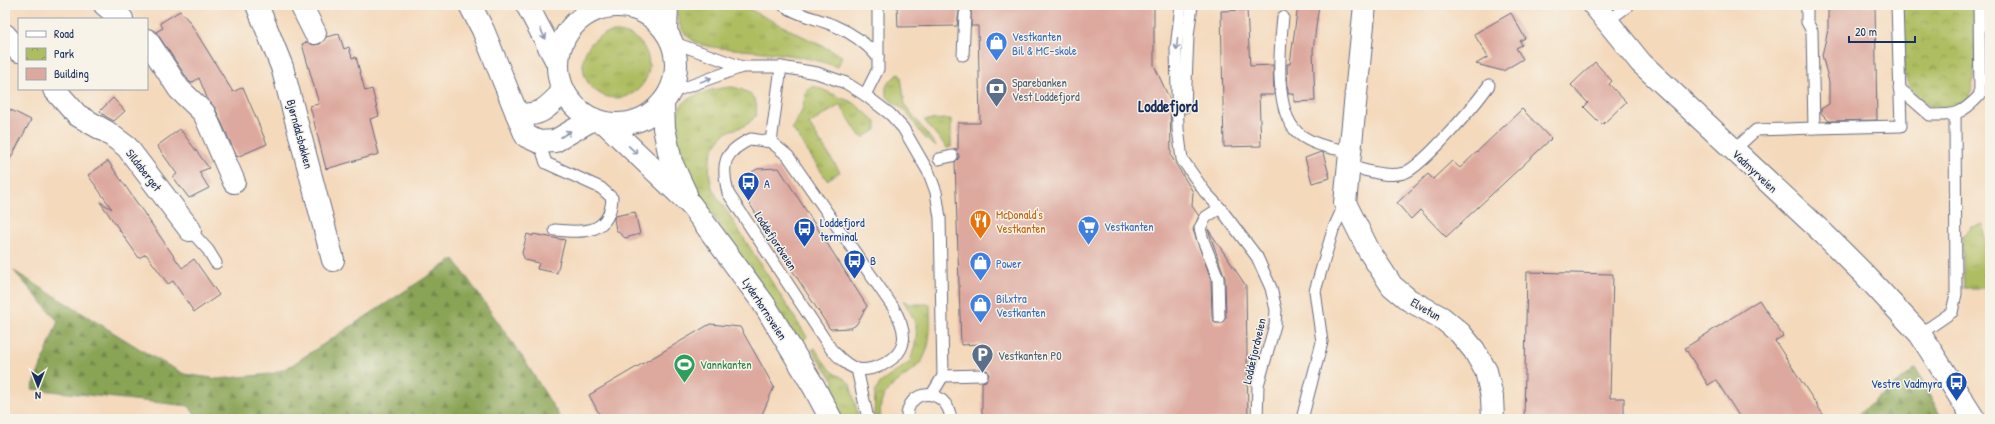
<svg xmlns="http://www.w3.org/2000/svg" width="1995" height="424" font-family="'Patrick Hand',sans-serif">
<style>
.grass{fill:url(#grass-tufts);stroke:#64765f}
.forest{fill:url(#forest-firs);stroke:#526a5a}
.park{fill:url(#park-crowns);stroke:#64765f}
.building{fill:#dda99f}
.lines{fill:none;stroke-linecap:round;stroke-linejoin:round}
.service-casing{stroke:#676a7f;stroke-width:13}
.minor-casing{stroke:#676a7f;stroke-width:24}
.secondary-casing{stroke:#676a7f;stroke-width:24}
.primary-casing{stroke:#676a7f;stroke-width:24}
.service{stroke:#fff;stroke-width:11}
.minor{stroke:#fff;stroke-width:22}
.secondary{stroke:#fff;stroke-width:22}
.primary{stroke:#fff;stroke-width:22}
.oneway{stroke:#8d97ae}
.labels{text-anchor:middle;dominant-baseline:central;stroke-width:3;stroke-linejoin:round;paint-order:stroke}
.shop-label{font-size:12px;fill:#366cbe;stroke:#f7f3e8;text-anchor:start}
.service-label{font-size:12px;fill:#4e5e75;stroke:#f7f3e8;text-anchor:start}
.street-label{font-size:12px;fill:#1b2f5e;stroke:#f7f3e8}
.transit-label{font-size:12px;fill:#164399;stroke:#f7f3e8;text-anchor:start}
.food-label{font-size:12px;fill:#c56008;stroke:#f7f3e8;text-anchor:start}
.leisure-label{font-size:12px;fill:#27864d;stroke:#f7f3e8;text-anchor:start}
.district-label{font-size:16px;font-weight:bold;fill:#1b2f5e;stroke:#f7f3e8}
</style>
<defs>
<pattern id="grass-tufts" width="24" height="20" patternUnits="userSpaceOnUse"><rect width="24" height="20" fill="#aebd60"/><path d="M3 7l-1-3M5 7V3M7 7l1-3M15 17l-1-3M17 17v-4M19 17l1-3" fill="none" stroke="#8d9a52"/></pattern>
<pattern id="forest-firs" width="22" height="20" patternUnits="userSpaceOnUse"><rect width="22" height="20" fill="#8aa456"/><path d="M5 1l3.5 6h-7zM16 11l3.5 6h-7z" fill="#70864a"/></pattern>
<pattern id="park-crowns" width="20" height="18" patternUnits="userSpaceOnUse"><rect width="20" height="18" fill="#aebd60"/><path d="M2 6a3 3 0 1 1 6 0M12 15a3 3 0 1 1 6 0" fill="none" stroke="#8d9a52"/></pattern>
</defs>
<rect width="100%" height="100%" fill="#f7f3e8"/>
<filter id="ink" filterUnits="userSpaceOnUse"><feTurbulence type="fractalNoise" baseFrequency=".025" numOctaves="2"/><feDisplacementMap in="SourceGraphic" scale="8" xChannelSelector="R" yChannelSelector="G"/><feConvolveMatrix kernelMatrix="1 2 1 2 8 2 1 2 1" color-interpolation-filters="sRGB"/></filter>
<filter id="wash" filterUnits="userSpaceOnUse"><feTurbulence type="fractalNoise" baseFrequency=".012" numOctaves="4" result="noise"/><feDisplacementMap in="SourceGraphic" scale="16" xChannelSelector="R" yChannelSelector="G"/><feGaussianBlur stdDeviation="0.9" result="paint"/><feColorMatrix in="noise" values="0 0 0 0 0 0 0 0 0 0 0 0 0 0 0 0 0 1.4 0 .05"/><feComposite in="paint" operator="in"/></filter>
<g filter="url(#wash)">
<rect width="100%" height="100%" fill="#f4d9bb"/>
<g class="grass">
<path d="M677 5H741L842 56 838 67C807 56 776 53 743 50 729 48 711 49 698 43 682 36 676 21 677 5Z"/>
<circle cx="616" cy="65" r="33"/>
<path d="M899 74 901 77 905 105 936 146C920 138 916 122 904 110 898 104 888 102 886 93 884 84 892 79 899 74Z"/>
<polygon points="814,86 854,103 876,122 876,130 864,137 860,136 840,105 809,124 840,172 827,180 792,128 802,111 806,91"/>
<path d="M732 87C750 91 759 97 756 116 752 120 748 124 744 126 738 129 731 129 726 133 709 146 706 170 713 190L807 337 800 342C777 309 755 277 732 244 715 219 696 192 684 164 677 148 672 127 679 110 685 94 717 88 732 87Z"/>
<polygon points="951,119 951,147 947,148 924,120"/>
<polygon points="1984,224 1986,270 1990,270 1990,288 1964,288 1962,236 1971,227"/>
<path d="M903 300 910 304H930C930 322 932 343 923 359 909 381 875 384 881 419H874L875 392 880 383 910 362C919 332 920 328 903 300Z"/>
<path d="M815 348C819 355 824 363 830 369 836 376 845 377 850 384L859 419H843L827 388 835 382 812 350Z"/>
</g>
<g class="forest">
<polygon points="454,259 523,358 561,419 198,419 189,406 32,389 58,321 14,271 153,357 184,374 218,379 271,374 287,368"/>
<polygon points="1916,368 1942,419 1854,419 1862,411"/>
</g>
<polygon class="park" points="1902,5 1975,5 1975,74 1969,99 1956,108 1929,106 1910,89 1904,73"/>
<g id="blocks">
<g class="building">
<polygon points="897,5 1154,5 1154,65 1170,100 1171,156 1193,192 1192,206 1199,216 1193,230 1211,279 1212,317 1215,323 1222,323 1226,317 1225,278 1208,229 1246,286 1248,419 982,419 982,382 986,381 989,375 988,371 982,368 981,344 961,345 955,162 959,158 959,155 954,149 958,149 958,123 980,123 978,26 971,26 971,11 965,7 959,11 957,26 898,27"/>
<polygon points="1298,5 1319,5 1313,50 1315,101 1294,102 1294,94 1288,94 1287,64 1290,64"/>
<polygon points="1828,5 1875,5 1877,120 1829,121 1821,113 1821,109 1829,104 1829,82 1822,55 1828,30"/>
<polygon points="1247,10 1250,66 1273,65 1274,95 1259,95 1261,146 1224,147 1221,11"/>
<polygon points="180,11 189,21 233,92 243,87 267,144 237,157 215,108 208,100 199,78 191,83 189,81 156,32 163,28 160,23"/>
<polygon points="1511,13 1525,38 1520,41 1522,45 1516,48 1523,59 1503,71 1476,64 1488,57 1474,34"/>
<polygon points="339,34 344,49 349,47 352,58 356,57 365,91 372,89 379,116 370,119 379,154 326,169 310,106 319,104 302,44 307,42 314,45 320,44 326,37"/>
<polygon points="1595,62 1612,81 1609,84 1626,102 1602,125 1584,107 1588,103 1571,85"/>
<polygon points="113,98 125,111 114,121 105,116 100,111"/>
<polygon points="5,107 31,120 5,169"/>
<polygon points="1522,109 1551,139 1446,237 1420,210 1411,219 1397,203 1428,174 1433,179 1452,161 1460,168"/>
<polygon points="180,129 209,168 199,172 209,188 189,198 173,177 177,174 157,146"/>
<polygon points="1321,152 1323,153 1330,178 1312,183 1305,158"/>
<polygon points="108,161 182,268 194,259 219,295 194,312 173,281 168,284 146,254 139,258 100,202 112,209 88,175"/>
<polygon points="779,168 867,306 856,325 851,328 830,329 742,192 752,172 757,169"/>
<polygon points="635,212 640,234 625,238 616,230 614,219 615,216"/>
<polygon points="527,234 533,236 533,234 565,240 557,273 537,269 539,263 525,260 522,253"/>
<polygon points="1527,272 1613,274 1610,398 1624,398 1624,419 1524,419"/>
<polygon points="1759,300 1783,336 1775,341 1826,419 1741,419 1716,380 1708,385 1685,348"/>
<polygon points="710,324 740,327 774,387 760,419 602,419 589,395"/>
</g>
</g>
</g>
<g filter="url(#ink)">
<use href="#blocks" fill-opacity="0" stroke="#676a7f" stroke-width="1"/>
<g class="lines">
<defs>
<g id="service">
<path d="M783 5C803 18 815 17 835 26 852 33 866 43 878 57V5"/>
<polyline points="1181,5 1176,49 1178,129 1182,159 1205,192 1220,208 1257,257 1271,288 1276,310 1275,325 1258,385 1257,419"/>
<path d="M1283 17C1280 47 1273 111 1298 133 1312 145 1333 149 1350 151"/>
<polyline points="1606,22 1629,5"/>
<polyline points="672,42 742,67 781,67 817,73 846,83 865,95 890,114 903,128 929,173 936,192 940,218 943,376 932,394"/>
<polyline points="963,55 965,14"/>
<path d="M1899 88 1930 115C1956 115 1961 115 1980 95L1979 5"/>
<polyline points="670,93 742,67"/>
<polyline points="865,95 878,69 878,57"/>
<polyline points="1185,107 1188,36 1192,5"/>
<polyline points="1814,128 1901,126 1897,5"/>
<path d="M751 139 771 142 788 156 893 307C906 329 911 350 884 364 878 367 866 371 858 369 847 367 838 356 831 349L728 193C721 164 723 152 751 139Z"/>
<path d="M539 142 546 163 601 188 612 198C610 234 584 233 555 230"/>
<polyline points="771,142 781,67"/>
<polyline points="1734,150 1756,130 1814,128 1812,31 1807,22 1807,5"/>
<polyline points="939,159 952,156"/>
<path d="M1349 166C1365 170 1387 178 1404 173 1423 166 1476 104 1489 85"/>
<polyline points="190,230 208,250 216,263"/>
<polyline points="1219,317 1218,278 1203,240 1200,228 1206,217 1220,208"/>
<polyline points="1920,334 1952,312 1956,294 1955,115"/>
<polyline points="857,369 868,419"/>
<polyline points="943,376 982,375"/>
<path d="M907 419C906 387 947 386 951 419"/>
<polyline points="1302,419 1322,342 1315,291 1333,230 1345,203"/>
</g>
<g id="minor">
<polyline points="105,5 122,19"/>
<polyline points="257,5 282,67 333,260"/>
<polyline points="301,5 315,33"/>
<polyline points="470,5 483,30 526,136 539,142 555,141 593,119"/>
<polyline points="1365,5 1345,203 1369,251 1392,286 1409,300 1442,318 1460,333 1474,350 1486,371 1492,397 1493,419"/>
<polyline points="5,35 19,51"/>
<polyline points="147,40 179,89 204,113 234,182"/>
<polyline points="54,89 77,115 107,132 127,147 190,230"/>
<path d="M517 114C542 117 547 107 564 91"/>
</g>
<g id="secondary">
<polyline points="1594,5 1641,63 1823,233 1865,275 1920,334 1974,419"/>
<polyline points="663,104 664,128 671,162 686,194"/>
<polyline points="605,123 691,205 764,304 814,387 831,419"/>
</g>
<g id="primary">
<polyline points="527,5 558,64"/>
<circle cx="617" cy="65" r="59"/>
<polyline points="666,32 667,5"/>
</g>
</defs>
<use href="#service" class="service-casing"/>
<use href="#minor" class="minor-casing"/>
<use href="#secondary" class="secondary-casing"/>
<use href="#primary" class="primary-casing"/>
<use href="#service" class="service"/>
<use href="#minor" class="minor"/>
<use href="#secondary" class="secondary"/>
<use href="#primary" class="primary"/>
</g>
<defs><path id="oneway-shaft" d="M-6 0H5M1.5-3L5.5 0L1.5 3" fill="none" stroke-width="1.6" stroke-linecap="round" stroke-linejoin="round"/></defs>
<g class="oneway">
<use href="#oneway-shaft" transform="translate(543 34) rotate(62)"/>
<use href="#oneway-shaft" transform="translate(1177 44) rotate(95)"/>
<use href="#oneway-shaft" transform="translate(706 80) rotate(-20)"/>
<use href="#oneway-shaft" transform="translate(566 134) rotate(-33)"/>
<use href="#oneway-shaft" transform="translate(633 150) rotate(43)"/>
</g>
</g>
<defs>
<symbol id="shop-pin" viewBox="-11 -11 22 30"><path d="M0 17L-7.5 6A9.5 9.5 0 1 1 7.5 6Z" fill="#3f7fe0" stroke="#f7f3e8"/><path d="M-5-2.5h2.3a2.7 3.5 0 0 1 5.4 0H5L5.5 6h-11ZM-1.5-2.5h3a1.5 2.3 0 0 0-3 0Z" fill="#fff"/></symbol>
<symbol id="bank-pin" viewBox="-11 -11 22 30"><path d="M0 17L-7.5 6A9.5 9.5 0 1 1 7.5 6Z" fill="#5c6f8a" stroke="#f7f3e8"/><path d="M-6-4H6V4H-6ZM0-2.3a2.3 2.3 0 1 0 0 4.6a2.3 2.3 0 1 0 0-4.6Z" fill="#fff"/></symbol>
<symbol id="bus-pin" viewBox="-11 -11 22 30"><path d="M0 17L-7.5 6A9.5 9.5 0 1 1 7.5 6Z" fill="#1a4fb4" stroke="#f7f3e8"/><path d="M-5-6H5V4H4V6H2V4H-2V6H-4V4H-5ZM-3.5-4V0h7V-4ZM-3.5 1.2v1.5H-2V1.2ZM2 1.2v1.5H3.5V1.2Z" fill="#fff"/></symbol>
<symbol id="restaurant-pin" viewBox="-11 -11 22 30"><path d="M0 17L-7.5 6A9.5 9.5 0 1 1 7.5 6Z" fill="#e8710a" stroke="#f7f3e8"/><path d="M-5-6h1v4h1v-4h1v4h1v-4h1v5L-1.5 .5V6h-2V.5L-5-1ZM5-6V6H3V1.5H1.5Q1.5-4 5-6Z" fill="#fff"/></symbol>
<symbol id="supermarket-pin" viewBox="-11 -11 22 30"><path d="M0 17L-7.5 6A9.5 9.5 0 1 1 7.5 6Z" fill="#3f7fe0" stroke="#f7f3e8"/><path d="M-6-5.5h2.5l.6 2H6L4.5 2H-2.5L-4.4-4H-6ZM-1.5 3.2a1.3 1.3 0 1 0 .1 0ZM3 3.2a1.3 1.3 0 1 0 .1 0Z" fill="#fff"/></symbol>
<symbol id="parking-pin" viewBox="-11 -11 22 30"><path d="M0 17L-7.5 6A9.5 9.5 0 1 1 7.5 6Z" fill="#5c6f8a" stroke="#f7f3e8"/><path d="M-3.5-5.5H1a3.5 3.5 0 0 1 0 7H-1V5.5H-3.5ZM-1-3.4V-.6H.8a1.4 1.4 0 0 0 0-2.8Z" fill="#fff"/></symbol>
<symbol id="stadium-pin" viewBox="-11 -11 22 30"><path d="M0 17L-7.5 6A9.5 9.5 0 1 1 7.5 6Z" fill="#2e9e5b" stroke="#f7f3e8"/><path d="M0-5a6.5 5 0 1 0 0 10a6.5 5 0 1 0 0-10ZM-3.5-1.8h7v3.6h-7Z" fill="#fff"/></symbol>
</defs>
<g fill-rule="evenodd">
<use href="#shop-pin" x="984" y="30" width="25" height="34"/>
<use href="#bank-pin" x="984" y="76" width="25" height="34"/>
<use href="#bus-pin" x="736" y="170" width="25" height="34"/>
<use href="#restaurant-pin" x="968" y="208" width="25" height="34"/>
<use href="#supermarket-pin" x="1076" y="214" width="25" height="34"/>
<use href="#bus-pin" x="792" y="216" width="25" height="34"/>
<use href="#bus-pin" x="842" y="248" width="25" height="34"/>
<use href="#shop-pin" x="968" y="250" width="25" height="34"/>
<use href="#shop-pin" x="968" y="292" width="25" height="34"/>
<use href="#parking-pin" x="970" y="342" width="25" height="34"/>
<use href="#stadium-pin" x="672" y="352" width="25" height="34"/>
<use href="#bus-pin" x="1944" y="370" width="25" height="34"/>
</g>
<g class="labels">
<g class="shop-label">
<text x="1012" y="36">Vestkanten<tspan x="1012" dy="14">Bil &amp; MC-skole</tspan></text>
<text x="1104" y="226">Vestkanten</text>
<text x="996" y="263">Power</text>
<text x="996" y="298">Bilxtra<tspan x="996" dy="14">Vestkanten</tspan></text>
</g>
<g class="service-label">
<text x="1012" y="82">Sparebanken<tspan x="1012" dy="14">Vest Loddefjord</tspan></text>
<text x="998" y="355">Vestkanten P0</text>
</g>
<g class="street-label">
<text transform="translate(300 134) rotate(75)">Bjørndalsbakken</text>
<text transform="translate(144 170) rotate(52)">Sildaberget</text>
<text transform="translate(1755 171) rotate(43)">Vadmyrveien</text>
<text transform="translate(776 241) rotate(57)">Loddefjordveien</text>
<text transform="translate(765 309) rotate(57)">Lyderhornsveien</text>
<text transform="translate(1426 309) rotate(30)">Elvetun</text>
<text transform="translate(1254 351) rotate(-77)">Loddefjordveien</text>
</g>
<g class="transit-label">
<text x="764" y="183">A</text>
<text x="820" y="222">Loddefjord<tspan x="820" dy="14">terminal</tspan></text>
<text x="870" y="260">B</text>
<text x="1942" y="383" text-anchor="end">Vestre Vadmyra</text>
</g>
<g class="food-label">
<text x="996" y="214">McDonald's<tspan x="996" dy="14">Vestkanten</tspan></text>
</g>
<g class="leisure-label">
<text x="700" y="364">Vannkanten</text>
</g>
<g class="district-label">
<text x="1168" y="106">Loddefjord</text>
</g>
</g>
<rect width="1995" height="424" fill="none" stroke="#f7f3e8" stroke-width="20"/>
<rect x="18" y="18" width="130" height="72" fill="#f7f3e8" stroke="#9fa5b1"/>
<rect x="26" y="31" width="20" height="6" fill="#ffffff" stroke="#9fa5b1"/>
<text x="54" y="38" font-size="12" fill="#1b2f5e">Road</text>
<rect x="26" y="48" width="20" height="12" fill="url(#park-crowns)" stroke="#9fa5b1"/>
<text x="54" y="58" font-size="12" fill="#1b2f5e">Park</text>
<rect x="26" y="68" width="20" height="12" fill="#dda99f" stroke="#9fa5b1"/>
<text x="54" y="78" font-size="12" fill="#1b2f5e">Building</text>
<g transform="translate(38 386) rotate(180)" stroke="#f7f3e8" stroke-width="3" paint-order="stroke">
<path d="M0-3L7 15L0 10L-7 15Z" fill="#1b2f5e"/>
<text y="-6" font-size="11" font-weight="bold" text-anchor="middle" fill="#1b2f5e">N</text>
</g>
<path d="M1849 36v6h66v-6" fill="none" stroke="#1b2f5e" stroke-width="2"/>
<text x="1855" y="36" font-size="12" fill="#1b2f5e" stroke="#f7f3e8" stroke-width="3" paint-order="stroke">20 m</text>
</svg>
